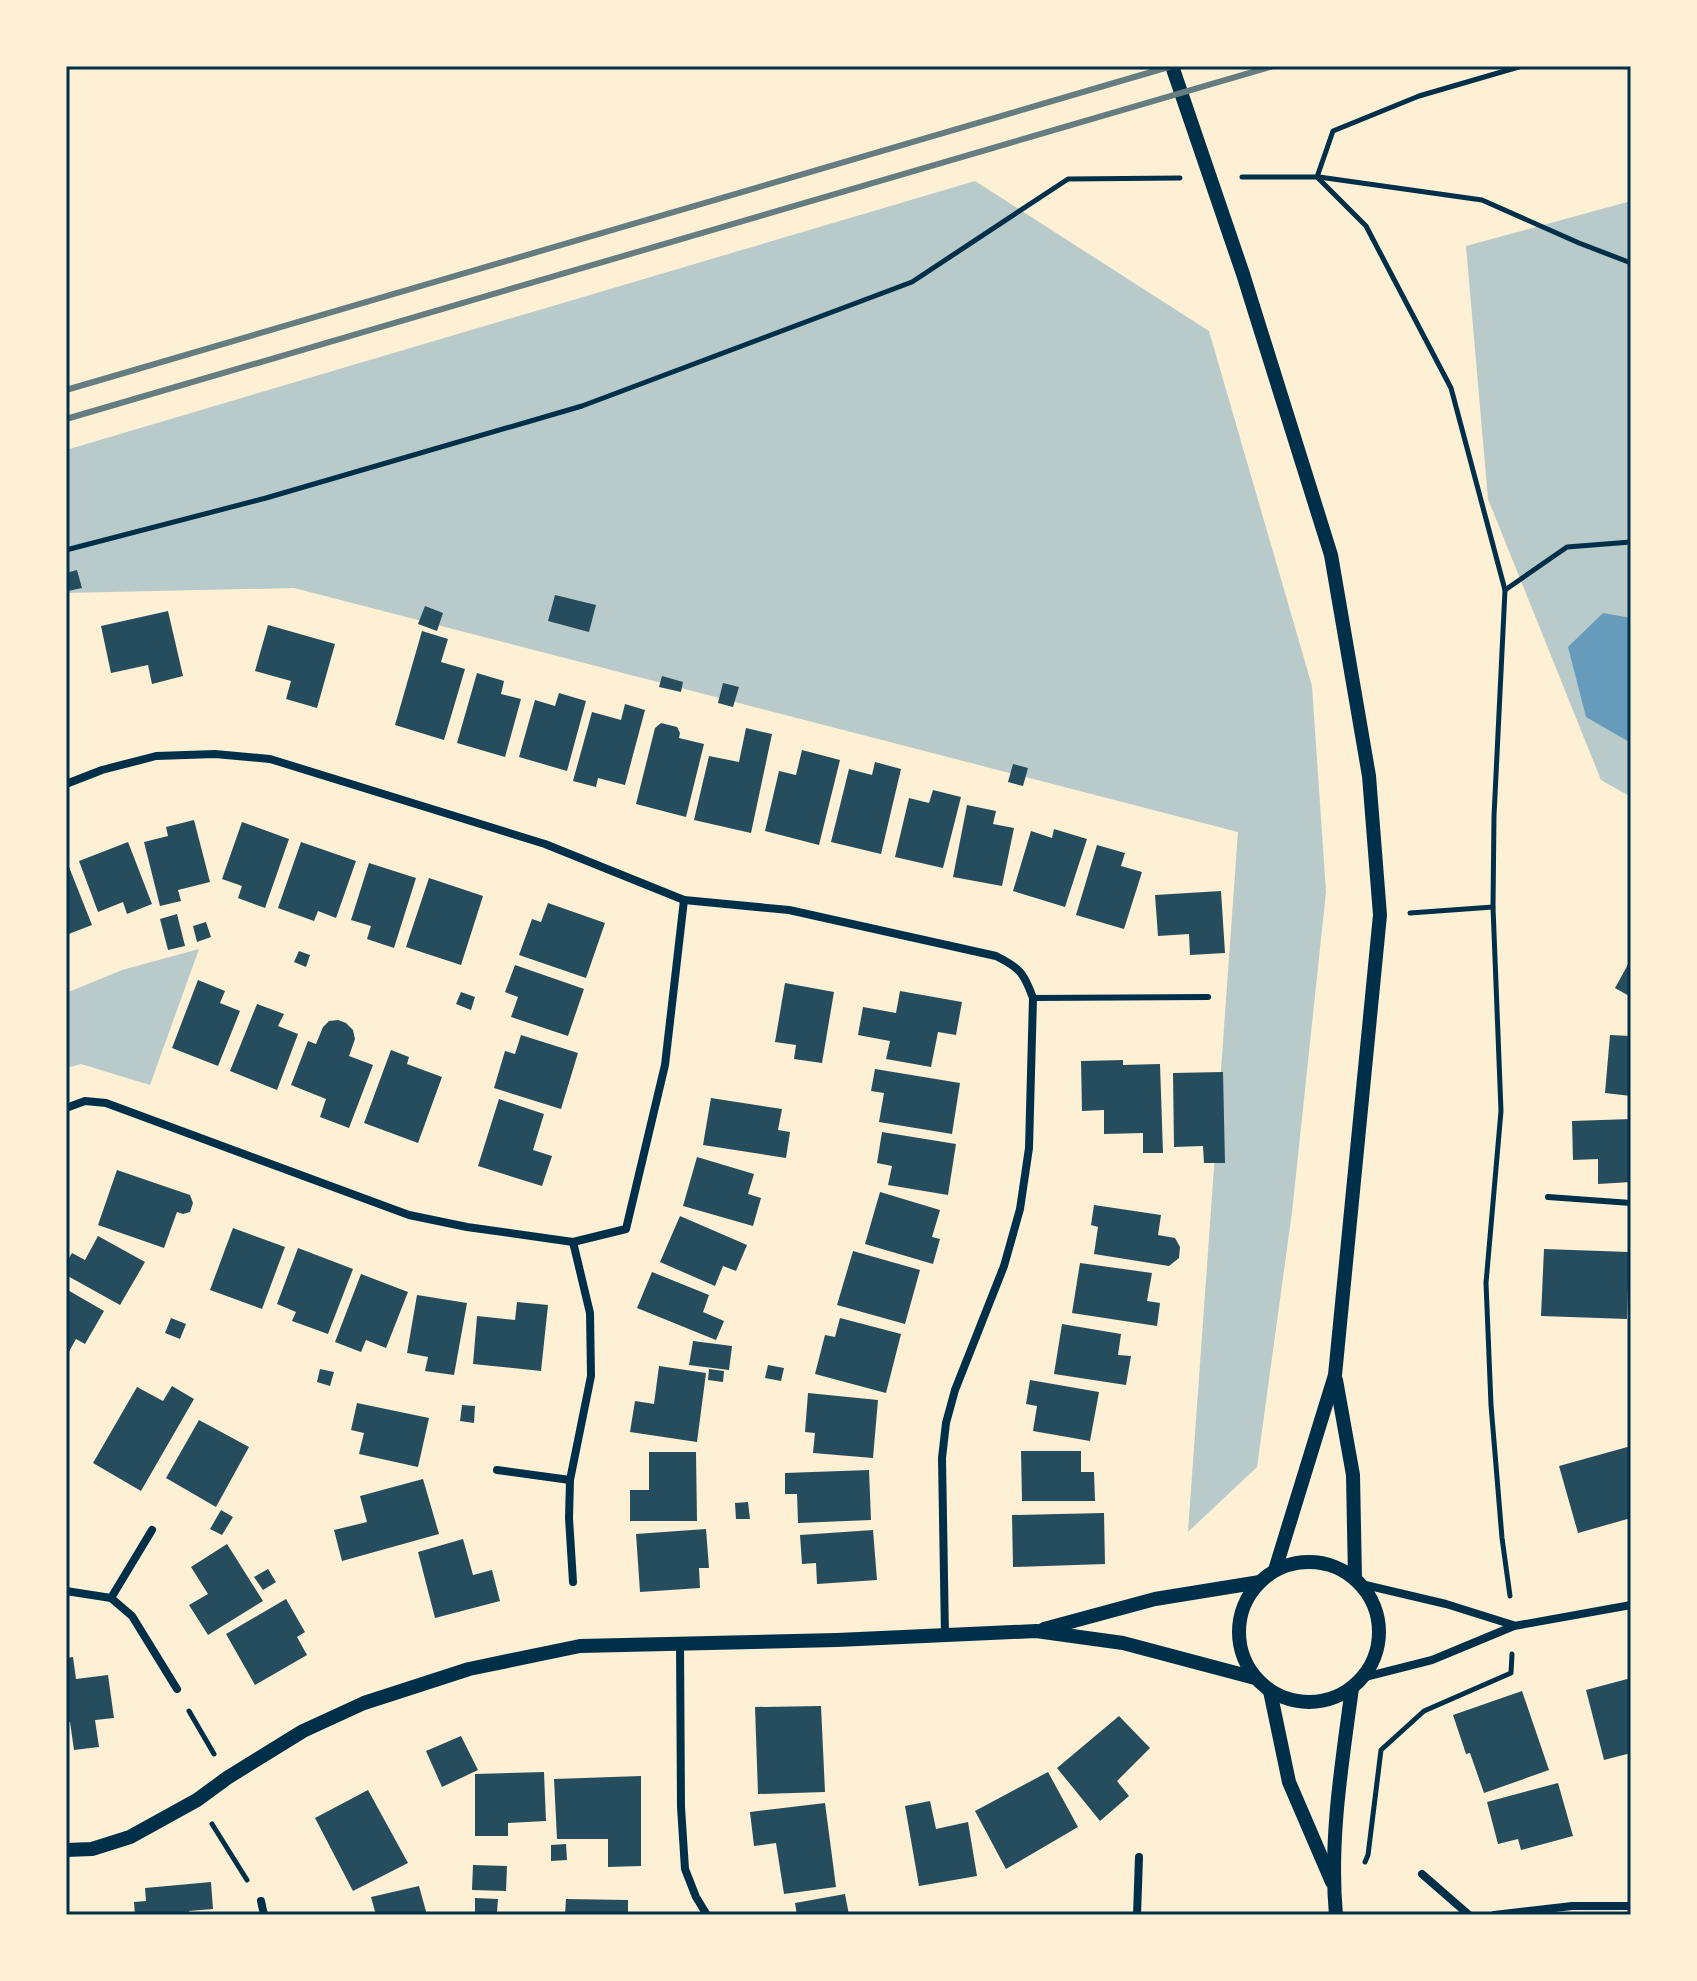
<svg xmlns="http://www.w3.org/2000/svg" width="1697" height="1981" font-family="'Asap Condensed',sans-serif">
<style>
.green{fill:#b9caca}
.water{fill:#669bbc}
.building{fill:#264d5e}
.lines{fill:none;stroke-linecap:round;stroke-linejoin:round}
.path{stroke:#003049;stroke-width:5}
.service{stroke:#003049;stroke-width:6}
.minor{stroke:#003049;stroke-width:8}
.tertiary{stroke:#003049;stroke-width:14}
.rail{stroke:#657d81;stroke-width:6}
.neatline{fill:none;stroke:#003049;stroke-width:3}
</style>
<rect width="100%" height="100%" fill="#fdf0d5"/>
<g class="green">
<polygon points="975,181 1209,331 1312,686 1326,892 1292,1212 1257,1467 1188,1532 1238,832 294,588 66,593 66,450"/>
<polygon points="1631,201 1631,797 1601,780 1488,499 1466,246"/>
<polygon points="199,949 150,1085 81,1064 66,1068 66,993 122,970"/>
</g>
<polygon class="water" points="1603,613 1631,618 1631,743 1586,717 1568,647"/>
<g class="building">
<polygon points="77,570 82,588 68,591 66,573"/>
<polygon points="555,595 596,605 589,632 548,621"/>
<polygon points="425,606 443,613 437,631 418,624"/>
<polygon points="168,611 183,676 152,684 148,665 111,673 101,626"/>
<polygon points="268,625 335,644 317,708 286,699 291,681 255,671"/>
<polygon points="422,631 448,639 441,662 465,669 444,740 395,725"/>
<polygon points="477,673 504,681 501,694 521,699 505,757 457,743"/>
<polygon points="662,676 683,682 681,692 659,687"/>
<polygon points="723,683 739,687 733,707 718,703"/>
<polygon points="559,693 586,701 567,771 519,757 535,700 555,706"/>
<polygon points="625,704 645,710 625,785 598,778 596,787 573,781 592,712 621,720"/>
<polygon points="661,723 677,727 680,733 679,738 704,744 686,817 636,804 655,728"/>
<polygon points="746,728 772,734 751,833 694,820 709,756 739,762"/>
<polygon points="802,750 840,760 819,845 765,831 779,771 796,775"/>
<polygon points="875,762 901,769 881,854 831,842 849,769 872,775"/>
<polygon points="1013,764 1028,768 1023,786 1008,782"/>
<polygon points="933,790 961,797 943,868 895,857 909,798 929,803"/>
<polygon points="967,805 996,811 993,824 1014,828 1002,886 953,877"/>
<polygon points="194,820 210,882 178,890 181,901 160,906 144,842 168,836 166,827"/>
<polygon points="242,822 289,839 265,908 238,898 242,886 222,879"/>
<polygon points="1054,829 1087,839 1065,907 1013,891 1031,831 1052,838"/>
<polygon points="128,842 152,904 127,914 123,902 98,912 79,861"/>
<polygon points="301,842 356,861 336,918 318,911 314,921 278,908"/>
<polygon points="1097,845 1125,853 1121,866 1142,872 1124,929 1076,915"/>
<polygon points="369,863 416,878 394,948 367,939 371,926 351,920"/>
<polygon points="69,867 92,925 66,935 66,869"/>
<polygon points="429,878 483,896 461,965 406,947"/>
<polygon points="1221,891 1225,953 1190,955 1189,934 1158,936 1155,895"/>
<polygon points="548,903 605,923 586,978 519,955 532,919 541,922"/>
<polygon points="177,914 185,946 168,950 160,919"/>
<polygon points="206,922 211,937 197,942 193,926"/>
<polygon points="299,951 310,955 306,967 294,962"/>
<polygon points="1631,959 1631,997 1615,988"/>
<polygon points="515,965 584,989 568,1036 511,1017 518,997 505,992"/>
<polygon points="198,980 225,991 220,1003 240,1011 218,1066 172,1048"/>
<polygon points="785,983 834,992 822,1063 794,1059 796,1045 775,1042"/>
<polygon points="900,991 962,1002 956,1035 938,1032 931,1067 886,1059 890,1041 858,1035 863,1007 896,1013"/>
<polygon points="461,992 475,997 471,1010 456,1004"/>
<polygon points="257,1004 284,1014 278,1026 298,1034 277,1090 230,1071"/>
<polygon points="338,1020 346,1023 353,1030 355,1039 349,1056 373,1065 349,1128 320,1117 326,1099 291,1085 308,1041 316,1044 323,1027 329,1021"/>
<polygon points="521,1035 578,1053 561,1109 494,1088 505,1051 515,1054"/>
<polygon points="1610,1035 1631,1036 1631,1096 1605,1093"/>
<polygon points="391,1050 409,1057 407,1064 442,1077 418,1143 364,1123"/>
<polygon points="1123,1060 1123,1065 1160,1064 1163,1153 1143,1153 1143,1133 1104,1134 1104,1110 1082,1111 1081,1061"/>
<polygon points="875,1069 960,1083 952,1134 879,1122 884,1093 871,1091"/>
<polygon points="1223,1072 1225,1163 1204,1163 1203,1146 1174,1147 1173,1073"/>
<polygon points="711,1098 782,1109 778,1130 790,1132 786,1158 703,1145"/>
<polygon points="499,1099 544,1114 533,1150 552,1156 542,1186 478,1166"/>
<polygon points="1631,1119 1631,1182 1598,1184 1598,1159 1573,1160 1572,1121"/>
<polygon points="882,1132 956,1144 948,1195 888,1185 892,1166 877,1163"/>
<polygon points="697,1157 754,1174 748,1194 761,1198 753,1226 683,1206"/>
<polygon points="117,1170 190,1195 193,1203 190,1212 183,1214 177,1212 164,1248 98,1225"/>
<polygon points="880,1192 940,1210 932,1237 940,1239 933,1264 865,1244"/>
<polygon points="1094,1205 1161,1215 1158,1235 1175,1238 1180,1247 1179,1258 1169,1266 1094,1254 1098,1227 1091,1225"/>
<polygon points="680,1216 747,1245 736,1271 723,1266 715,1286 660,1262"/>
<polygon points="233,1228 285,1247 262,1309 210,1290"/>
<polygon points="98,1236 145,1262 120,1305 66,1275 66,1263 72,1253 85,1260"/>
<polygon points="298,1248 353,1269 328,1334 292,1321 296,1312 277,1304"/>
<polygon points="1544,1249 1629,1252 1627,1319 1541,1316"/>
<polygon points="853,1251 920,1270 905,1324 837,1305"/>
<polygon points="1080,1263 1152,1273 1147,1301 1160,1303 1157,1326 1072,1313"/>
<polygon points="652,1272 709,1295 703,1312 724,1321 716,1340 637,1308"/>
<polygon points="361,1274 408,1292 386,1348 366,1340 361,1352 335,1342"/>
<polygon points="66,1289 104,1311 85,1344 76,1339 66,1357"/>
<polygon points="417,1295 467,1303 454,1375 425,1371 428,1357 407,1353"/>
<polygon points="517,1302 548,1305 541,1371 473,1364 477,1316 515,1320"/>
<polygon points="171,1318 186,1324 180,1339 165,1333"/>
<polygon points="840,1318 901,1334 886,1393 815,1374 825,1335 835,1337"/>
<polygon points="1062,1324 1121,1334 1118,1355 1131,1356 1126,1385 1054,1374"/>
<polygon points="693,1341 732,1346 729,1370 689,1365"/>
<polygon points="768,1365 784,1368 781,1381 765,1378"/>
<polygon points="659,1366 706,1373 697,1442 630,1432 635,1401 654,1404"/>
<polygon points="320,1369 334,1372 330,1386 317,1382"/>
<polygon points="709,1369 724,1371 723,1382 708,1380"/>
<polygon points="1030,1380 1099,1392 1090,1441 1033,1431 1037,1406 1026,1404"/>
<polygon points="172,1386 194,1399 141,1491 93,1463 137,1387 163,1401"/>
<polygon points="808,1393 878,1400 873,1458 813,1453 815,1433 805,1432"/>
<polygon points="357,1403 429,1418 418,1467 359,1454 364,1433 351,1430"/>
<polygon points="462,1405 475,1406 474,1423 460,1421"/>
<polygon points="199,1420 249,1447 216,1507 166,1478"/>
<polygon points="1631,1446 1631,1518 1578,1533 1559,1466"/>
<polygon points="1021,1451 1081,1451 1081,1472 1094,1472 1095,1501 1022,1501"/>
<polygon points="649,1452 696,1452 697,1521 630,1521 630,1490 649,1490"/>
<polygon points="869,1470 871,1520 798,1523 797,1494 785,1494 785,1473"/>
<polygon points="423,1479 439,1534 342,1561 334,1530 367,1522 360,1496"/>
<polygon points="748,1502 750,1519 736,1519 735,1503"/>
<polygon points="221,1510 233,1517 222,1535 210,1529"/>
<polygon points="1104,1513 1105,1564 1013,1567 1012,1515"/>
<polygon points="706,1529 709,1568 699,1568 700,1588 640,1592 636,1534"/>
<polygon points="873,1530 877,1580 817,1584 816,1563 802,1564 800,1535"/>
<polygon points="463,1539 473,1575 492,1570 500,1601 435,1618 418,1552"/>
<polygon points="227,1544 263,1601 208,1635 189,1605 208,1594 191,1567"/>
<polygon points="268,1569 276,1582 263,1590 254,1577"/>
<polygon points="286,1599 305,1632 297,1637 307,1655 255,1685 226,1634"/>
<polygon points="73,1657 76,1679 108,1675 114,1718 95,1720 99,1747 74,1750 70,1722 66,1722 66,1658"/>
<polygon points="1631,1678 1631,1753 1604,1760 1586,1690"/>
<polygon points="1522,1691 1549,1770 1484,1793 1470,1753 1466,1754 1453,1715"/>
<polygon points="821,1706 825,1792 758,1794 755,1707"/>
<polygon points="1119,1716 1150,1748 1117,1781 1129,1796 1100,1821 1057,1768"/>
<polygon points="461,1736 478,1770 442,1787 426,1751"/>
<polygon points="544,1772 546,1821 508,1823 508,1836 475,1836 475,1774"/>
<polygon points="1048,1772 1078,1827 1006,1869 975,1811"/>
<polygon points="641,1776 641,1866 608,1867 608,1839 557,1839 554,1779"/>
<polygon points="1558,1783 1573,1836 1521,1850 1518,1839 1498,1844 1487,1802"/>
<polygon points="368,1790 408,1863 353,1891 315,1818"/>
<polygon points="930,1801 936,1829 968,1822 977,1876 919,1886 905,1806"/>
<polygon points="825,1803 836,1887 784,1894 776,1843 754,1846 750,1812"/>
<polygon points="566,1844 567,1860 551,1861 551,1845"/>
<polygon points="473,1865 507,1866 506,1891 472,1890"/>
<polygon points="211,1882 213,1909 189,1911 189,1915 135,1915 134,1902 146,1901 145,1888"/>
<polygon points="419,1886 427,1915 376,1915 371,1897"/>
<polygon points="845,1894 849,1915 797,1915 795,1903"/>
<polygon points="475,1898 498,1899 497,1912 475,1912"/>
<polygon points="566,1899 628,1900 628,1915 565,1915"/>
</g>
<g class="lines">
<g class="path">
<polyline points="1242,177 1317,177 1333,131 1419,96 1522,66"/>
<polyline points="1317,177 1366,226 1451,388 1505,590 1494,816 1493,907 1410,913"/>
<polyline points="1319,177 1482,200 1579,243 1631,263"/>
<polyline points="66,550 266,498 582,406 912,282 1068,179 1180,178"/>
<polyline points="1505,590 1567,547 1631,542"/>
<polyline points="1493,907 1501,1111 1486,1283 1491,1405 1502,1538 1510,1596"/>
<polyline points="189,1711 214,1754"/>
<polyline points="212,1824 247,1880"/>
<polyline points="1365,1862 1368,1855 1381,1750 1424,1711 1511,1673 1512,1654"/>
</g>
<g class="service">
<polyline points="1033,998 1208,997"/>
<polyline points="1548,1197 1631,1203"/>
</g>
<g class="minor">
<path d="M66 784 102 770 156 756 215 754 270 759 545 844 684 900 789 910 996 956C1020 968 1024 973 1033 998L1029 1148 1020 1209 1004 1266 955 1390 946 1423 942 1458 945 1636"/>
<polyline points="66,1108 85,1101 106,1103 409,1215 467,1227 573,1242 626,1229 665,1065 684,900"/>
<polyline points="497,1470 570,1480"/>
<polyline points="573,1582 569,1518 570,1480 591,1376 590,1313 573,1242"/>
<polyline points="1361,1584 1446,1604 1513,1625"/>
<polyline points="66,1591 111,1598 132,1616 177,1689"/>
<polyline points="111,1598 152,1530"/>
<polyline points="680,1644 681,1807 685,1869 696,1897 707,1915"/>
<polyline points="1361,1678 1432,1660 1514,1626 1631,1605"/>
<polyline points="1422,1874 1469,1915"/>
<polyline points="261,1901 264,1915"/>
<polyline points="1137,1915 1139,1857"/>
<polyline points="1494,1915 1572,1906 1631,1906"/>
</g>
<g class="tertiary">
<polyline points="1172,66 1243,274 1331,555 1369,776 1380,915 1335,1375 1275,1570"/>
<polyline points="1336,1380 1353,1475 1355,1579"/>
<circle cx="1309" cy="1632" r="70"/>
<polyline points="1044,1629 1155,1599 1260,1582"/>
<polyline points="1270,1691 1289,1782 1332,1882"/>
<polyline points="66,1850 92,1849 130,1837 197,1800 227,1778 303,1731 364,1703 469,1669 580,1646 837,1640 1036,1631 1123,1643 1255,1678"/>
<path d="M1336 1915C1329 1840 1342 1763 1352 1688"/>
</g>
<g class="rail">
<polyline points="66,390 1172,66"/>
<polyline points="66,419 1273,66"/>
</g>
</g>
<rect width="1697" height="1981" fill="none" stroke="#fdf0d5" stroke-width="136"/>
<rect x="68" y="68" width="1561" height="1845" class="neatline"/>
</svg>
